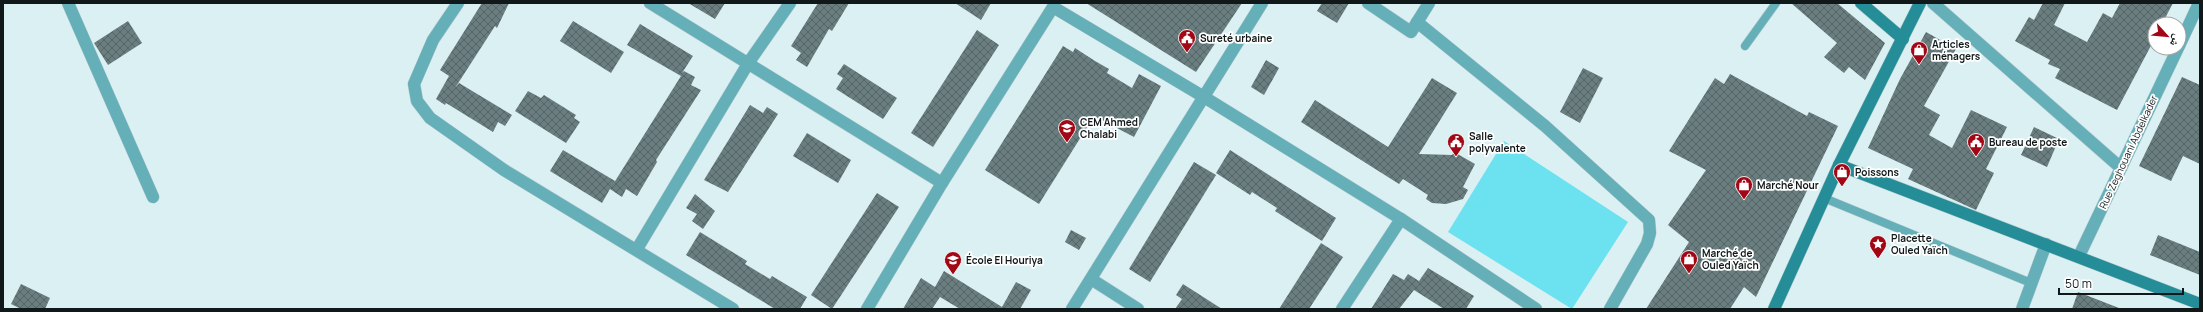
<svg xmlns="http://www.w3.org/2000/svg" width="2203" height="312" font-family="Manrope,'Noto Naskh Arabic',sans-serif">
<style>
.garden{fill:#6ce1ef}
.building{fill:url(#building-cross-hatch)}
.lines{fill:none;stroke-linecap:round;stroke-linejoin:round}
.lane-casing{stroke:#bacdd0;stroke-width:9}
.street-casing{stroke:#bacdd0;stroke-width:13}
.secondary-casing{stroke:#bacdd0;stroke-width:13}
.lane{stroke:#64afb8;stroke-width:8}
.street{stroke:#64afb8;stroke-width:12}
.secondary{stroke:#248d98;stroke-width:12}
.labels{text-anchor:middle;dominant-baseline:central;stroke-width:3.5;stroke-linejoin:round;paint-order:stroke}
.poi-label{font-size:10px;font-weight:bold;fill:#101819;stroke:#fff;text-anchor:start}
.street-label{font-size:10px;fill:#101819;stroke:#fff}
</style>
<defs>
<pattern id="building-cross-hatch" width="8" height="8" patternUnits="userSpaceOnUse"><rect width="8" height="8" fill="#6a7e80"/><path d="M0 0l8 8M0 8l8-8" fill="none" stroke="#566668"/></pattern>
</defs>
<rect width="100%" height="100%" fill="#daf0f3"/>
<polygon class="garden" points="1504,141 1628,222 1572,309 1448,232"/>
<g class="building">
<polygon points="482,3 509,3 497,28 495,26 455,88 459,83 512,115 505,126 498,122 493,132 446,103 445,105 436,99 449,76 440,70"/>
<polygon points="688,3 725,3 715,19"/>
<polygon points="818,3 849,3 832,31 829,29 807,67 796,60 801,53 791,46"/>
<polygon points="955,3 991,3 981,20"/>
<polygon points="1086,3 1242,3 1196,72"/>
<polygon points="1322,3 1349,3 1337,23 1317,11"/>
<polygon points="1791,3 1837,3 1885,43 1865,80 1849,67 1844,73 1824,57 1837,43"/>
<polygon points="2043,3 2065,3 2054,25 2087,42 2103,13 2112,18 2120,3 2173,3 2162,24 2155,24 2155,38 2117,110 2055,78 2060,69 2048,64 2050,60 2015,41 2029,17 2034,20"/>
<polygon points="128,21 142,43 108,65 94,43"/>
<polygon points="573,21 624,52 611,73 560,41"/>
<polygon points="640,24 693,56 682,73 684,71 695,77 691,85 701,90 656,160 657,162 637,196 626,189 622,197 610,189 602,203 550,171 563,150 615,181 612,186 681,76 627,45"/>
<polygon points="977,30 999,45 933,147 911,133"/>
<polygon points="1926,32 1956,49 1924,106 1940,115 1929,135 1952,148 1971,110 2007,127 1986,169 1994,173 1976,210 1908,179 1913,169 1868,148 1900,79"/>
<polygon points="1063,46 1073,52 1075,48 1095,61 1109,69 1107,73 1132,88 1139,74 1161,86 1134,137 1094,116 1039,204 985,170"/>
<polygon points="1266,60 1279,68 1264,95 1251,87"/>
<polygon points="844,64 897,98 883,119 836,89 843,78 837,74"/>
<polygon points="1583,68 1603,78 1580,123 1560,112"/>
<polygon points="1730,74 1807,116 1809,112 1838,126 1756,297 1744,287 1730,309 1646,309 1689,242 1668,225 1706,170 1669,151 1715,78 1724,84"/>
<polygon points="2182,77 2200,85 2200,164 2183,156 2171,181 2139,166"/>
<polygon points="1432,78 1457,93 1419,154 1452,155 1454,152 1475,164 1463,187 1468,190 1463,199 1446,204 1432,203 1426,199 1428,195 1403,179 1399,184 1301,122 1315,100 1388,147"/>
<polygon points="528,91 541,98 544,95 576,115 574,118 580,122 566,143 515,111"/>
<polygon points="750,105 763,113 767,107 778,114 728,192 704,180"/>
<polygon points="2034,127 2059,139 2047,167 2021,155"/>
<polygon points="807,133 851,160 838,183 793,156"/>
<polygon points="1230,150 1336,218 1322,241 1275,211 1277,208 1252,192 1250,195 1216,173"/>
<polygon points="1194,162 1216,175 1150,282 1129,269"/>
<polygon points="877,193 899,207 832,309 811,295"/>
<polygon points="695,194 715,211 703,229 692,221 697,214 686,208"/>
<polygon points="1071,230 1086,238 1079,250 1065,242"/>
<polygon points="700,232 747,261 745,264 770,279 772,276 807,297 800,309 775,309 686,255"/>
<polygon points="2158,235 2200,252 2200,275 2150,255"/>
<polygon points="1321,243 1343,257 1309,309 1279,309"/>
<polygon points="1428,268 1474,296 1466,309 1444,309 1414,290 1399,309 1371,309 1393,274 1404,280 1408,274 1419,281"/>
<polygon points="944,271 1002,307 1016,282 1031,290 1020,309 960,309 940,297 932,309 903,309 921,278 935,287"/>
<polygon points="21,284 50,298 45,309 21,309 11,304"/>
<polygon points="1183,284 1222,309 1175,309 1182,299 1176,295"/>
<polygon points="2078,292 2119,308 2118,309 2072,309"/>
</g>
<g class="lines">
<defs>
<g id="lane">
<polyline points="1745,46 1776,3"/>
<polyline points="1824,198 2031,283"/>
</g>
<g id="street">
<polyline points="68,3 153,197"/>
<polyline points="458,3 433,40 414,84 417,101 430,118 504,170 733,309"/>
<polyline points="650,3 942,183 1053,7 1204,97 1401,219 1536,309"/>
<polyline points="1368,3 1411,32 1429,3"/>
<polyline points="1933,3 2121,168"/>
<polyline points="1417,22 1545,126 1649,220 1650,233 1647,244 1610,309"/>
<polyline points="2179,46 2199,3"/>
<polyline points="637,249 749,62 790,3"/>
<polyline points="2079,256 2178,48"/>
<polyline points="1091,279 1138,309"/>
<polyline points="867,309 942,183"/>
<polyline points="1072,309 1262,3"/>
<polyline points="1342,309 1401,219"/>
<polyline points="2022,309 2046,244"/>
</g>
<g id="secondary">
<polyline points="1861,3 1903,39"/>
<polyline points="1839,165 2200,304"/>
<polyline points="1774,309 1839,165 1920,3"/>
</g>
</defs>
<use href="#lane" class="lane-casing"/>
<use href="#street" class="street-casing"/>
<use href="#secondary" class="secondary-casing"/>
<use href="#lane" class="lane"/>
<use href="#street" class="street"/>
<use href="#secondary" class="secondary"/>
</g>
<defs>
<symbol id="civic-pin" viewBox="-11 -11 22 30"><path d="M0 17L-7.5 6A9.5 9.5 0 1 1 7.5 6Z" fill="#a20716" stroke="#fff"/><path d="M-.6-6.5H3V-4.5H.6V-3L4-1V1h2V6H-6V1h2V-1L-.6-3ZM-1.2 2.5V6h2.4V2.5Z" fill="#fff"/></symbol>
<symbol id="shop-pin" viewBox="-11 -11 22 30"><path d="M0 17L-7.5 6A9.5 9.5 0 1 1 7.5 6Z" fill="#a20716" stroke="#fff"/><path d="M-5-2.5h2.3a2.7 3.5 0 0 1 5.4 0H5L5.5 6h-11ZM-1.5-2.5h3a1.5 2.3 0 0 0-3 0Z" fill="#fff"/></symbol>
<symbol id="school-pin" viewBox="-11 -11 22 30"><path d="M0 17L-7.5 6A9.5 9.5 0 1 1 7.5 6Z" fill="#a20716" stroke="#fff"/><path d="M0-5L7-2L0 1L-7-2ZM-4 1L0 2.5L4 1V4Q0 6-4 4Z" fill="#fff"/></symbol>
<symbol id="sight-pin" viewBox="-11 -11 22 30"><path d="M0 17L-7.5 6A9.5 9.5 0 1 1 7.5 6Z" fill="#a20716" stroke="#fff"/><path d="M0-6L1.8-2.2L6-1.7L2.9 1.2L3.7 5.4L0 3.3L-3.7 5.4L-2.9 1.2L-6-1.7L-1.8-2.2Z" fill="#fff"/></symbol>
</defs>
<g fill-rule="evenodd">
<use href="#civic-pin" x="1177" y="28" width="20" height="27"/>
<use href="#shop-pin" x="1909" y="40" width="20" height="27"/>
<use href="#school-pin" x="1057" y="118" width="20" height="27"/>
<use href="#civic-pin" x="1446" y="132" width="20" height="27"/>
<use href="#civic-pin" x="1966" y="132" width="20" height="27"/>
<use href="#shop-pin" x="1832" y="162" width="20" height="27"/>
<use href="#shop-pin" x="1734" y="175" width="20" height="27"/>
<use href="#sight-pin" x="1868" y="234" width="20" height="27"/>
<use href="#shop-pin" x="1679" y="249" width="20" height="27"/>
<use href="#school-pin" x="943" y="250" width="20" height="27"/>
</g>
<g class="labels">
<g class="poi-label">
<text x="1200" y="38">Sureté urbaine</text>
<text x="1932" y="44">Articles<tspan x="1932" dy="12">ménagers</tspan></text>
<text x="1080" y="122">CEM Ahmed<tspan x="1080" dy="12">Chalabi</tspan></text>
<text x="1469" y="136">Salle<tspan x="1469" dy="12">polyvalente</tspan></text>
<text x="1989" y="142">Bureau de poste</text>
<text x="1855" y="172">Poissons</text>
<text x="1757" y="185">Marché Nour</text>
<text x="1891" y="238">Placette<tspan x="1891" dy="12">Ouled Yaïch</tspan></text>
<text x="1702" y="253">Marché de<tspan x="1702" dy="12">Ouled Yaïch</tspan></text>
<text x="966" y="260">École El Houriya</text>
</g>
<g class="street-label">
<text transform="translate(2128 152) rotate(-65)">Rue Zeghouani Abdelkader</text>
</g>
</g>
<rect width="2203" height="312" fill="none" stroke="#101819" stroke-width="8"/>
<g transform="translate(2167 36) rotate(117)"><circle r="19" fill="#ffffff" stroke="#9fa3a3"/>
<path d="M0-3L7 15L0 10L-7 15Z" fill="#a20716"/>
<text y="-6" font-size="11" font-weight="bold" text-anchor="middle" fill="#101819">ش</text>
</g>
<path d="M2059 288v6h124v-6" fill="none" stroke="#101819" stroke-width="2"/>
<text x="2065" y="288" font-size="12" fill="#101819" stroke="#ffffff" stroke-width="3" paint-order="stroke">50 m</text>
</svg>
